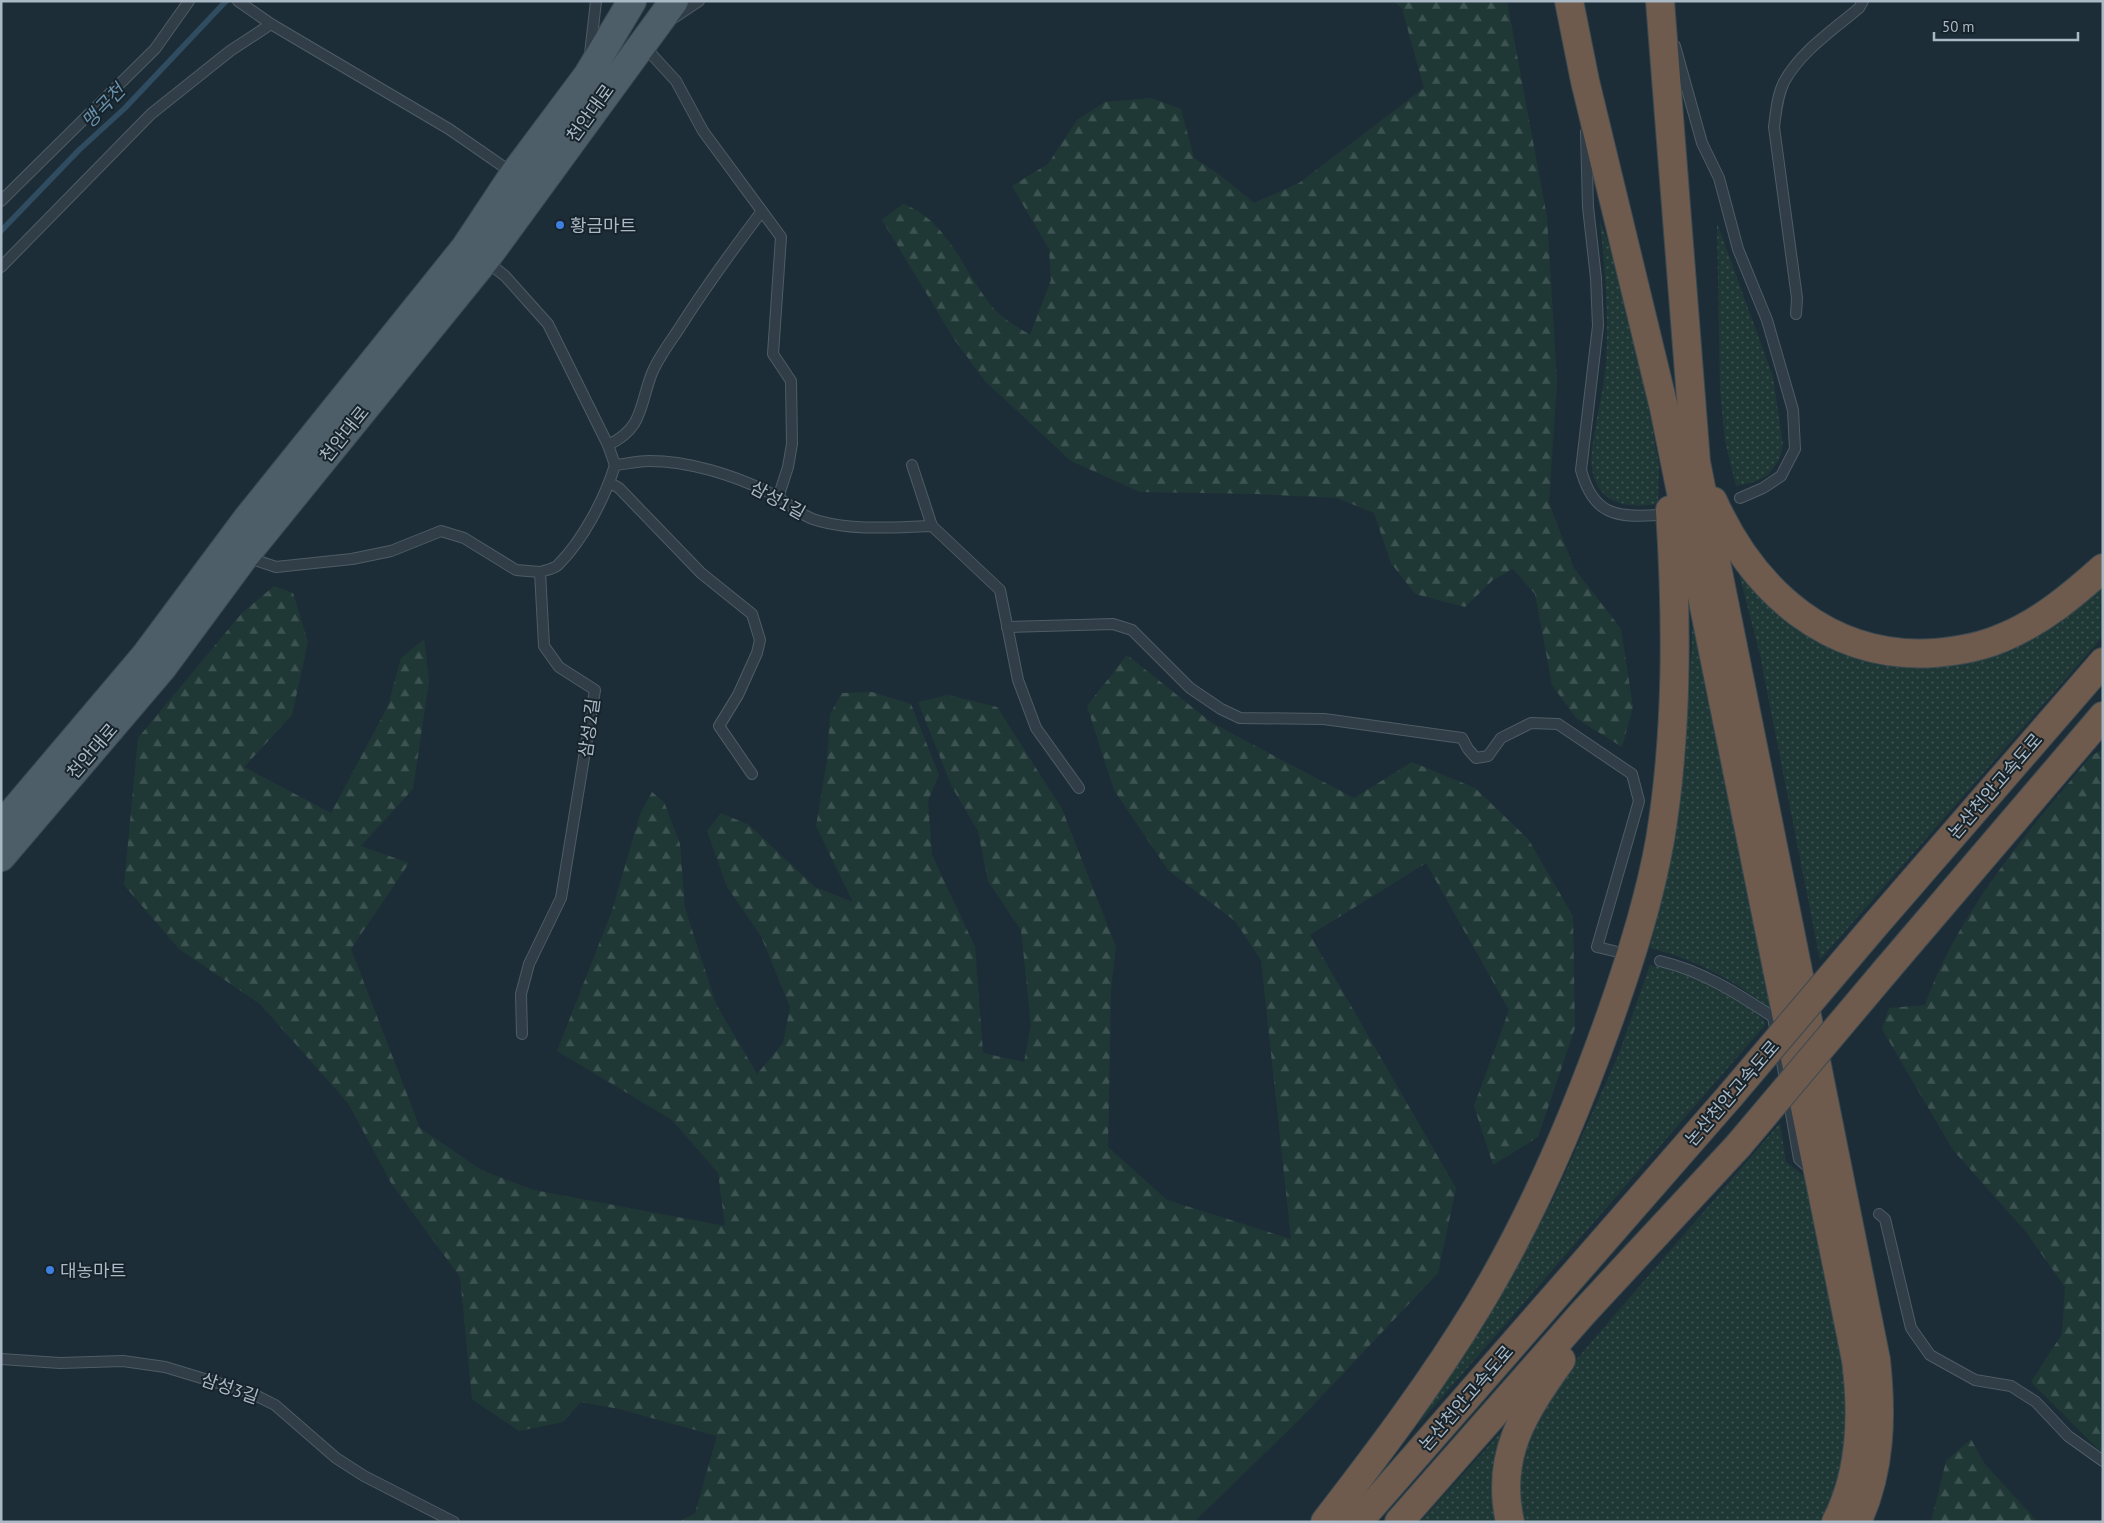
<svg xmlns="http://www.w3.org/2000/svg" width="2104" height="1523" font-family="'PT Sans','Noto Sans KR',sans-serif">
<style>
.grass{fill:url(#grass-dots)}
.forest{fill:url(#forest-firs)}
.lines{fill:none;stroke-linecap:round;stroke-linejoin:round}
.stream{stroke:#2f4c60;stroke-width:5.5}
.lane-casing{stroke:#4e5c65;stroke-width:12}
.primary-casing{stroke:#3d4a53;stroke-width:30}
.highway-casing{stroke:#3b4951;stroke-width:30}
.lane{stroke:#313e47;stroke-width:10}
.primary{stroke:#4e5e68;stroke-width:28}
.highway{stroke:#6e5b4d;stroke-width:28}
.highway-bridge-casing{stroke:#3b4951;stroke-width:30;stroke-linecap:butt}
.highway-bridge{stroke:#6e5b4d;stroke-width:28}
.shop-dot{fill:#3f7fe0;stroke:#17232b;stroke-width:2}
.labels{text-anchor:middle;dominant-baseline:central;stroke-width:4;stroke-linejoin:round;paint-order:stroke}
.street-label{font-size:18px;fill:#aab9c5;stroke:#17232b}
.poi-label{font-size:18px;fill:#aab9c5;stroke:#17232b;text-anchor:start}
.water-label{font-size:19px;font-style:italic;fill:#6891ab;stroke:#17232b}
</style>
<defs>
<pattern id="grass-dots" width="8" height="8" patternUnits="userSpaceOnUse" patternTransform="scale(1.25)"><rect width="8" height="8" fill="#1f3836"/><path d="M2 2h.1M6 6h.1" fill="none" stroke="#3d5352" stroke-width="1.8" stroke-linecap="round"/></pattern>
<pattern id="forest-firs" width="22" height="20" patternUnits="userSpaceOnUse" patternTransform="scale(1.25)"><rect width="22" height="20" fill="#1f3836"/><path d="M5 1l3.5 6h-7zM16 11l3.5 6h-7z" fill="#3d5352"/></pattern>
</defs>
<rect width="100%" height="100%" fill="#1d2d37"/>
<g class="grass">
<path d="M1600 221 1616 262 1631 310 1659 465 1658 504C1637 507 1612 507 1599 488 1587 469 1592 446 1596 425 1599 404 1605 383 1606 361 1609 314 1605 268 1600 221Z"/>
<polygon points="1717,223 1773,377 1783,445 1779,460 1768,475 1754,482 1736,486 1725,441 1720,389"/>
<polygon points="1734,554 1752,582 1915,662 2103,581 2103,636 1820,960 1760,655"/>
<path d="M1692 566 1775 1012C1737 982 1696 959 1650 948L1678 822 1692 647Z"/>
<path d="M1650 965C1686 972 1745 993 1766 1024L1417 1426 1477 1331 1553 1200 1618 1056Z"/>
<polygon points="1780,1123 1786,1162 1820,1188 1853,1417 1828,1522 1523,1522 1520,1515 1519,1471 1531,1424 1563,1375"/>
<path d="M1503 1430C1491 1460 1490 1490 1496 1522H1420Z"/>
</g>
<g class="forest">
<path d="M1394 1H1507L1547 217 1557 381 1549 503 1574 568 1621 629 1633 707 1622 747 1576 718 1552 685 1535 594 1513 569 1493 580 1465 607 1415 594 1391 563 1374 513 1337 498 1257 494 1140 492 1071 461 985 381 954 339 882 220 903 204C950 221 964 275 995 310 1004 320 1019 328 1030 335L1051 280 1049 249 1012 186 1048 164 1077 120 1105 102 1151 98 1181 109 1194 158 1220 175 1254 203 1299 183 1424 88 1402 9Z"/>
<polygon points="274,586 293,593 308,642 292,715 244,767 331,813 388,706 401,658 424,639 429,681 413,789 361,846 409,863 351,949 420,1128 481,1170 534,1190 725,1226 718,1173 672,1120 557,1051 612,911 640,814 652,792 664,802 680,844 685,908 716,1004 757,1074 783,1043 790,1007 761,936 727,887 707,831 721,813 749,825 815,887 853,902 816,826 827,761 830,714 842,693 872,692 911,704 939,775 928,801 932,855 975,947 983,1053 1024,1062 1031,1025 1021,930 988,881 978,831 952,787 918,702 948,695 997,707 1062,809 1116,947 1111,989 1108,1147 1167,1200 1291,1239 1261,960 1235,921 1168,870 1114,790 1087,706 1127,655 1212,723 1354,798 1412,762 1475,788 1528,839 1573,916 1575,1028 1538,1137 1493,1165 1474,1106 1509,1010 1426,863 1310,935 1456,1188 1438,1273 1301,1418 1194,1522 679,1522 695,1513 717,1436 619,1409 581,1402 563,1422 519,1431 472,1399 460,1277 391,1183 348,1103 260,1004 179,949 124,885 138,738 242,613"/>
<path d="M2103 749V1454L2031 1382 2062 1334 2065 1287 2026 1232 1953 1150 1882 1029 1889 1008 1925 1005C1959 910 2028 832 2091 756Z"/>
<polygon points="1971,1439 1984,1463 2038,1522 1931,1522 1946,1461"/>
</g>
<g class="lines">
<polyline class="stream" points="1,231 79,150 125,108 226,1"/>
<defs>
<g id="lane">
<polyline points="238,1 271,24 449,129 514,174"/>
<polyline points="672,19 699,1"/>
<polyline points="643,45 676,81 703,131 781,237 773,354 791,381 792,444 788,467 778,498"/>
<polyline points="1675,46 1702,143 1719,178 1738,249 1767,320 1793,410 1795,449 1781,476 1763,488 1740,498"/>
<polyline points="590,54 596,1"/>
<path d="M1586 132 1588 207 1596 278 1598 326 1581 470C1593 514 1615 518 1657 515"/>
<polyline points="1,201 155,49 189,1"/>
<path d="M485 260 505 276 548 324 608 445 615 465C626 464 638 461 649 461 689 461 734 475 770 493 787 501 799 516 819 521 855 531 895 527 932 526L1000 590 1018 680 1036 728 1079 788"/>
<polyline points="1,267 151,114 230,51 271,24"/>
<path d="M1796 314 1797 298 1774 127C1776 112 1777 96 1784 82 1800 52 1833 30 1859 8L1863 1"/>
<path d="M608 445C644 428 639 406 652 373 659 356 672 340 682 324 707 285 734 248 762 211"/>
<polyline points="912,465 932,526"/>
<polyline points="610,483 619,488 701,573 752,614 760,640 757,653 738,695 719,726 752,774"/>
<polyline points="246,557 276,567 352,559 391,551 441,531 464,538 516,570 540,572"/>
<polyline points="1007,627 1113,624 1132,630 1190,688 1221,709 1240,718 1324,719 1462,738 1468,749 1476,758 1488,756 1501,738 1531,723 1558,724 1632,774 1639,801 1597,947 1614,951"/>
<path d="M1660 961C1702 971 1737 993 1773 1017L1775 1028"/>
<path d="M522 1034 521 994 529 964 561 898 595 690 559 667 544 646 540 572C546 570 554 569 558 565 583 540 605 498 615 465"/>
<polyline points="1779,1045 1799,1159 1809,1168"/>
<polyline points="1879,1214 1885,1219 1911,1328 1930,1355 1975,1380 2011,1386 2036,1402 2068,1436 2103,1461"/>
<polyline points="1,1359 60,1363 123,1361 165,1367 251,1393 275,1405 336,1458 364,1476 454,1522"/>
</g>
<g id="primary">
<polyline points="1,826 145,656 247,519 465,248 514,174 588,75 632,1"/>
<polyline points="1,857 162,668 244,557 485,260 674,1"/>
</g>
<g id="highway">
<path d="M1569 1 1585 81 1664 408 1856 1360C1863 1414 1862 1472 1836 1522"/>
<path d="M1660 1 1696 462 1876 1360C1882 1415 1881 1471 1857 1522"/>
<path d="M1713 501C1754 592 1830 660 1935 653 1958 651 1982 647 2004 637 2042 621 2073 595 2103 568"/>
<polyline points="1876,924 2103,662"/>
<polyline points="1888,968 2103,716"/>
<path d="M1325 1522C1379 1452 1432 1382 1478 1306 1532 1217 1574 1118 1609 1020 1630 961 1649 902 1660 840 1678 731 1677 619 1670 510"/>
<polyline points="1358,1522 1730,1096"/>
<polyline points="1399,1522 1583,1313 1738,1146"/>
<path d="M1510 1522C1495 1455 1524 1412 1561 1360"/>
</g>
</defs>
<use href="#lane" class="lane-casing"/>
<use href="#primary" class="primary-casing"/>
<use href="#highway" class="highway-casing"/>
<use href="#lane" class="lane"/>
<use href="#primary" class="primary"/>
<use href="#highway" class="highway"/>
<defs>
<g id="highway-bridge">
<polyline points="1730,1096 1876,924"/>
<polyline points="1738,1146 1888,968"/>
</g>
</defs>
<use href="#highway-bridge" class="highway-bridge-casing"/>
<use href="#highway-bridge" class="highway-bridge"/>
</g>
<g class="shop-dot">
<circle cx="560" cy="225" r="5"/>
<circle cx="50" cy="1270" r="5"/>
</g>
<g class="labels">
<g class="street-label">
<text transform="translate(590 113) rotate(-54)">천안대로</text>
<text transform="translate(344 434) rotate(-51)">천안대로</text>
<text transform="translate(778 500) rotate(29)">삼성1길</text>
<text transform="translate(589 728) rotate(-82)">삼성2길</text>
<text transform="translate(92 751) rotate(-49)">천안대로</text>
<text transform="translate(1995 786) rotate(-49)">논산천안고속도로</text>
<text transform="translate(1732 1093) rotate(-49)">논산천안고속도로</text>
<text transform="translate(230 1388) rotate(19)">삼성3길</text>
<text transform="translate(1466 1398) rotate(-49)">논산천안고속도로</text>
</g>
<g class="poi-label">
<text x="570" y="225">황금마트</text>
<text x="60" y="1270">대농마트</text>
</g>
<g class="water-label">
<text transform="translate(103 106) rotate(-46)">맹곡천</text>
</g>
</g>
<rect width="2104" height="1523" fill="none" stroke="#aab9c5" stroke-width="5"/>
<path d="M1934 32v8h144v-8" fill="none" stroke="#aab9c5" stroke-width="2.5"/>
<text x="1942" y="32" font-size="15" fill="#aab9c5" stroke="#17232b" stroke-width="4" paint-order="stroke">50 m</text>
</svg>
